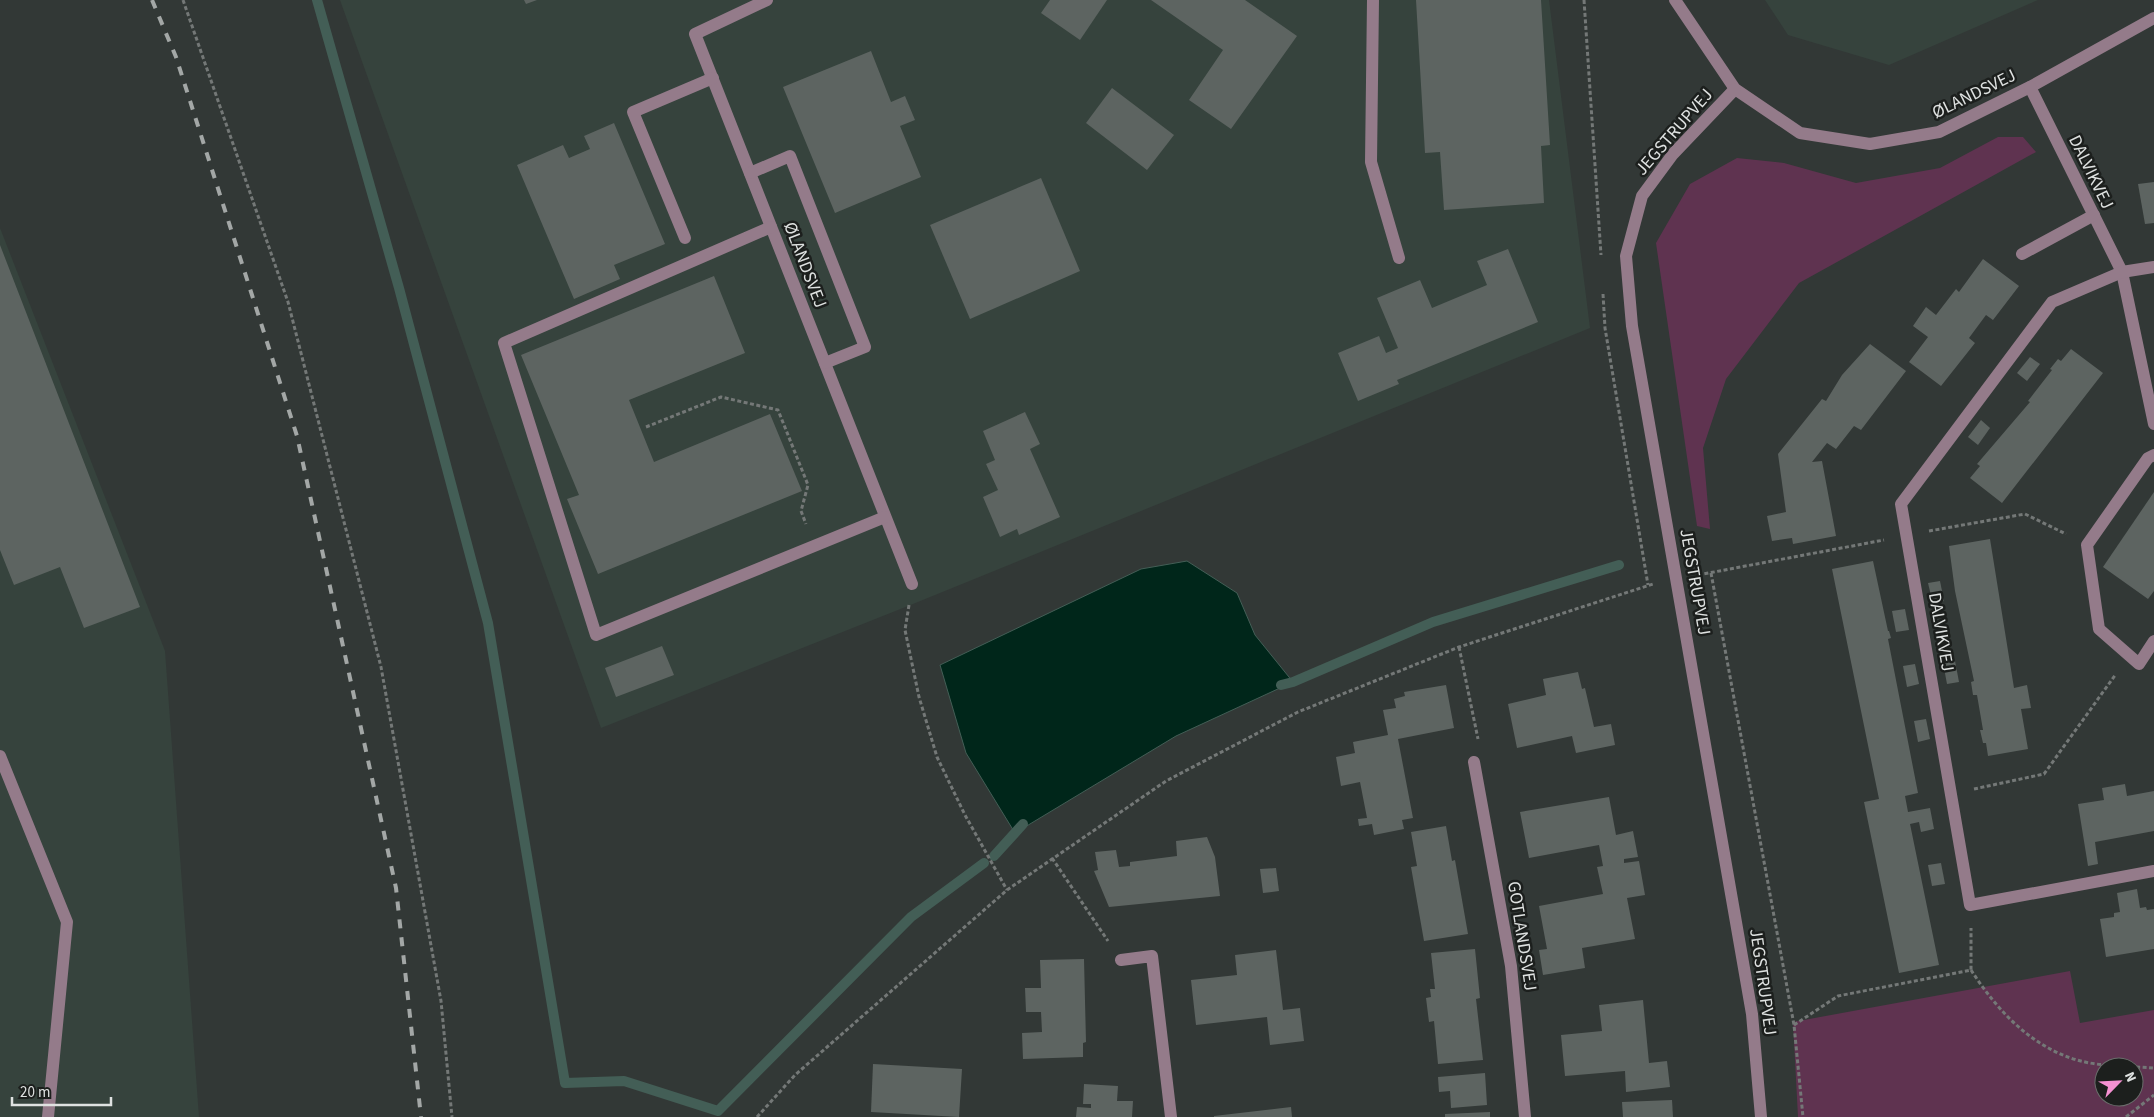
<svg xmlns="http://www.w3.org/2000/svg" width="2154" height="1117" font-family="'Source Sans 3',sans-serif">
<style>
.built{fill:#36433d}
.green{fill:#5f3350;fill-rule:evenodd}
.water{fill:#00261a;stroke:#435e56}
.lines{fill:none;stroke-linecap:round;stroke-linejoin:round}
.stream{stroke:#435e56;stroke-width:10}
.building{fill:#5d6461}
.path{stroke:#747877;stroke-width:3;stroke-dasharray:4 2.5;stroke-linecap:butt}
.minor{stroke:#947b8a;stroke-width:12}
.rail{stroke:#a3a7a6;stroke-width:4;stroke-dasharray:9 9;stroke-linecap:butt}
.labels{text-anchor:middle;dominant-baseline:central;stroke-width:5;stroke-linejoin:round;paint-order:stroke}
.street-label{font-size:18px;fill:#dfe2e1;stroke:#1c1f1d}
</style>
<rect width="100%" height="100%" fill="#323836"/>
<g class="built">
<polygon points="340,0 1549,0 1590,328 908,606 601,728"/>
<polygon points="1765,0 2038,0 1889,65 1788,35"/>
<polygon points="0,228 165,651 199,1117 0,1117"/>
</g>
<g class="green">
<polygon points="1998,137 2023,137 2036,152 1799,283 1726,379 1703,448 1710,529 1697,526 1656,243 1690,184 1737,158 1784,163 1856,183 1940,168"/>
<path d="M2070 971 2080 1023 2154 1010V1117H1798L1793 1022ZM2104 1067H2134V1097H2104Z"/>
</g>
<polygon class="water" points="1187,561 1237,593 1255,635 1293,682 1176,736 1015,833 966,753 940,665 1141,569"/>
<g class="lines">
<g class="stream">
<polyline points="317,0 399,288 488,623 565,1083 624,1081 718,1111 911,917 984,863"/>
<polyline points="1281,685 1293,682 1433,622 1619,565"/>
<polyline points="994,856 1023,824"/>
</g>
</g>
<g class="building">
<polygon points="524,0 537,0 526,4"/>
<polygon points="1050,0 1107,0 1080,40 1041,13"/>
<polygon points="1151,0 1245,0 1297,36 1231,129 1189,100 1223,50"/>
<polygon points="1416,0 1541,0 1550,145 1541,146 1544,203 1444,210 1440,152 1425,153"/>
<polygon points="871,51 891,102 905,96 915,120 900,126 921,177 835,213 783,87"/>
<polygon points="1112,88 1174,135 1147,170 1086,123"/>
<polygon points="614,123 665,244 614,265 620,279 574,299 517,165 563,145 569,158 590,149 584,136"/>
<polygon points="1041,178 1080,271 970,319 930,225"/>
<polygon points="2154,182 2154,223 2145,224 2138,184"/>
<polygon points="0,245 140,607 84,628 60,567 14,585 0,550"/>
<polygon points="1508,249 1538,322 1397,380 1399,384 1358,401 1338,353 1379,336 1386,353 1398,348 1377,298 1420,280 1432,308 1487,285 1477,261"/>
<polygon points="1983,259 2019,286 1993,320 1986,315 1969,338 1975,343 1941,386 1909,362 1928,337 1913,326 1926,307 1936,315 1956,289 1959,292"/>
<polygon points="714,276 745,353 629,400 654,462 770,414 802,491 598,574 567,499 579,495 521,355"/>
<polygon points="1870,344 1906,371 1861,430 1854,426 1836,449 1827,443 1812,462 1822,461 1836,536 1793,544 1792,538 1772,541 1767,516 1786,512 1778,454 1822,399 1826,401 1842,375"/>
<polygon points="2071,349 2103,373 2002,503 1970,478 1980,466 1977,464 2030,402 2028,401 2052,370 2050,369 2058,359 2061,361"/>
<polygon points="2030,357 2040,364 2027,381 2017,373"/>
<polygon points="1025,412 1040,444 1030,449 1060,517 1019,535 1017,529 1000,537 983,497 998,490 986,464 995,460 983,431"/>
<polygon points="1981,420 1990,428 1978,445 1968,437"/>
<polygon points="2154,492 2154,591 2148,599 2103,567"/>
<polygon points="1990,539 2014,688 2027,685 2031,708 2021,709 2028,749 1988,756 1986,743 1983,743 1980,730 1983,730 1977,695 1973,695 1971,682 1974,681 1955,591 1949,546"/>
<polygon points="1873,561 1888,631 1889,631 1891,638 1888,639 1918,793 1905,796 1908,812 1930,808 1934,829 1921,832 1919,822 1910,824 1939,965 1899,973 1864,802 1879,799 1832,569"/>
<polygon points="1940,581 1944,601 1933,604 1928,583"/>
<polygon points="1905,609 1909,630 1896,632 1892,611"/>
<polygon points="662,646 674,675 616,697 605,668"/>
<polygon points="1955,661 1959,682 1947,684 1943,663"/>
<polygon points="1915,664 1919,684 1907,687 1903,666"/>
<polygon points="1578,672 1582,689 1585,688 1594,727 1611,724 1615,745 1576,753 1572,736 1517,748 1508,704 1546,695 1543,679"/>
<polygon points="1446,685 1454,728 1398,739 1413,818 1402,820 1404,829 1374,835 1372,824 1359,826 1358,819 1367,818 1360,782 1341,786 1336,757 1355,753 1353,742 1388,735 1383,710 1396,708 1394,699 1405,696 1404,692"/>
<polygon points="1926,719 1930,739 1918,742 1914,721"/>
<polygon points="2125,784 2127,796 2154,791 2154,831 2095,842 2098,864 2088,866 2078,804 2104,800 2102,788"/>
<polygon points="1609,797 1616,835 1633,831 1638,857 1624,859 1624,863 1639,861 1645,895 1627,898 1635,939 1582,948 1585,968 1543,975 1539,950 1547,949 1539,906 1603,894 1597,867 1603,866 1599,845 1529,858 1520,812"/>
<polygon points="1446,826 1452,861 1455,860 1468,934 1424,941 1411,867 1417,866 1411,832"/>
<polygon points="1207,837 1215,857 1220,896 1109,907 1094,871 1098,870 1095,852 1116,850 1119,867 1130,866 1130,862 1177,856 1176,841"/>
<polygon points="1941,863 1945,884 1932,886 1928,865"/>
<polygon points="1276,868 1279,891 1263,893 1260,869"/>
<polygon points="2137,889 2140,908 2146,907 2147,910 2154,909 2154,949 2106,957 2100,919 2114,917 2114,913 2120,912 2117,893"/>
<polygon points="1475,949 1480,998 1476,999 1483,1060 1438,1064 1434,1021 1429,1022 1426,998 1431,997 1430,989 1435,989 1431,953"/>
<polygon points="1276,950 1283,1010 1300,1008 1304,1041 1270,1045 1267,1017 1196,1025 1191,980 1237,975 1235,955"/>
<polygon points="1084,959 1086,1042 1083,1043 1083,1057 1023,1059 1022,1033 1042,1032 1041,1012 1026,1012 1025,988 1041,988 1040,960"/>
<polygon points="1643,1000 1649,1063 1667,1061 1670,1087 1626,1092 1625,1071 1565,1076 1561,1035 1602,1031 1599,1005"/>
<polygon points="873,1064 962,1069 959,1117 871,1112"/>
<polygon points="1485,1073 1487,1105 1451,1108 1450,1091 1439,1092 1438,1077"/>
<polygon points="1084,1084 1118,1086 1117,1101 1133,1101 1132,1117 1076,1117 1077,1107 1091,1108 1091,1104 1083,1104"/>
<polygon points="1672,1100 1673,1117 1623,1117 1622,1102"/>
<polygon points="1291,1107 1292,1117 1214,1117 1214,1116"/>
<polygon points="1490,1112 1490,1117 1445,1117 1445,1114"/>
</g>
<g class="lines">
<g class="path">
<polyline points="183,0 288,302 381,667 441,1001 452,1117"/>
<polyline points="1584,0 1601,255"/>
<polyline points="1603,294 1605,328 1648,585"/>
<polyline points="646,427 721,397 778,410 808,485 801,511 806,524"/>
<polyline points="1929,531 2025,514 2066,534"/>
<polyline points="1711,573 1794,1025 1803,1117"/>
<polyline points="1698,575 1884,540"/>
<polyline points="909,605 905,630 919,697 937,757 965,815 1007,890"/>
<polyline points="1459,647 1478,739"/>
<polyline points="1974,789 2044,774 2116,674"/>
<polyline points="1052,858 1108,941"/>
<path d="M1971 970C1997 1010 2030 1046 2077 1060 2101 1067 2129 1066 2154 1068"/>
<polyline points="1794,1025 1838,996 1971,970 1971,928"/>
<polyline points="757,1117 795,1075 1007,890 1166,781 1298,712 1459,647 1653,584"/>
<polyline points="2126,1117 2154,1095"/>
</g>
<g class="minor">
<polyline points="767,0 695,34 912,584"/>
<polyline points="1373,0 1371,162 1399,258"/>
<polyline points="1675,0 1735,89 1800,133 1870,144 1939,132 2030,87 2154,18"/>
<polyline points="2030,87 2122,272 2154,424"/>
<polyline points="1735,89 1673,154 1642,196 1626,256 1632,326 1752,1014 1761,1117"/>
<polyline points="750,173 790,156 865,347 825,363"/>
<polyline points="771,227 504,343 596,635 885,517"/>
<polyline points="685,238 633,112 713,78"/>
<polyline points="2022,254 2094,215"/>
<polyline points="2154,267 2122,272 2052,302 1901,504 1970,905 2154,871"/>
<polyline points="2154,455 2148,458 2087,545 2099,629 2139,664 2154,641"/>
<polyline points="0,756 67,922 48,1117"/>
<polyline points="1474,762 1511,966 1525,1117"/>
<polyline points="1121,960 1152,956 1171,1117"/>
</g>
<polyline class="rail" points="152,0 176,57 297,436 396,888 421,1117"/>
</g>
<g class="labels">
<g class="street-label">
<text transform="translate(1974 94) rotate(-26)">ØLANDSVEJ</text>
<text transform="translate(1674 132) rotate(-49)">JEGSTRUPVEJ</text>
<text transform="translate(2091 172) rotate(64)">DALVIKVEJ</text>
<text transform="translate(805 265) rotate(69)">ØLANDSVEJ</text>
<text transform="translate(1695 582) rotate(80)">JEGSTRUPVEJ</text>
<text transform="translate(1941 632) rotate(80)">DALVIKVEJ</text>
<text transform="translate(1522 936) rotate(81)">GOTLANDSVEJ</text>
<text transform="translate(1763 982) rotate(82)">JEGSTRUPVEJ</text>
</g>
</g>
<g transform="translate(2119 1082) rotate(66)"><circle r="24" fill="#1c1f1d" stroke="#6a6d6b"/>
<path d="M0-4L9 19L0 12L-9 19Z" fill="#f591d2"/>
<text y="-8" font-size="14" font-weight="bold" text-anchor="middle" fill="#dfe2e1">N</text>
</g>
<path d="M12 1097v8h99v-8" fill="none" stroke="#dfe2e1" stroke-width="2.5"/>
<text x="20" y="1097" font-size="15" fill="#dfe2e1" stroke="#1c1f1d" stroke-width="4" paint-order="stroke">20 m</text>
</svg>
